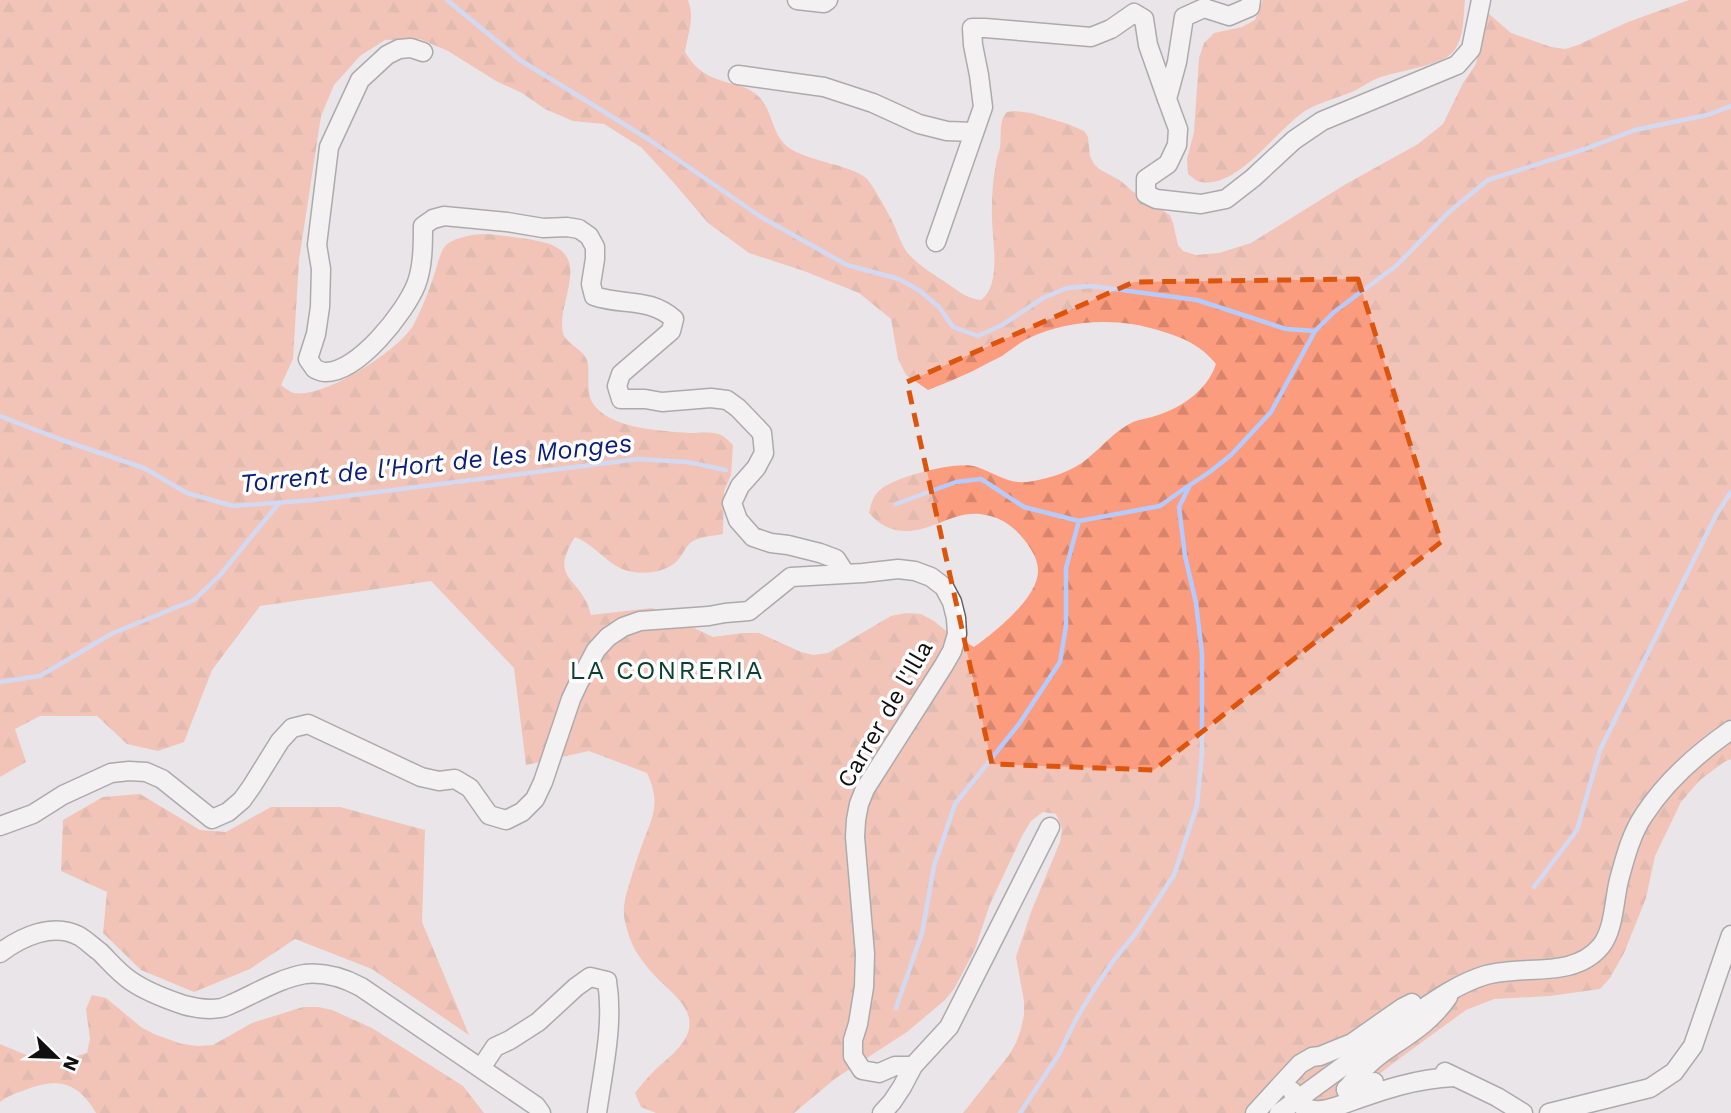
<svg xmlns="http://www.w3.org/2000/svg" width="1731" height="1113" font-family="'Work Sans',sans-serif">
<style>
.forest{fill:url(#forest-firs);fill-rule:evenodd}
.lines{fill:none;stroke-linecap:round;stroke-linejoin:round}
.stream{stroke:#b5cbfd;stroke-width:4.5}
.minor-casing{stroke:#656265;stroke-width:21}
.minor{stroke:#fff;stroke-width:18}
.marked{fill:none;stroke:#dd550c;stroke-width:5;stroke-dasharray:14 9;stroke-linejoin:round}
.labels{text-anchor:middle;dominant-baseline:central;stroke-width:7;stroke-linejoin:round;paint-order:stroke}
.street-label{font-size:24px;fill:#110f10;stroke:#fff}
.water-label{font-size:26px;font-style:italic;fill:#0b1e78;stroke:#fff}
.neighbourhood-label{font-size:26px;letter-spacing:2px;fill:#0e4030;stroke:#fff}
</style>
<defs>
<pattern id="forest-firs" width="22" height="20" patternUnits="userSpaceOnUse" patternTransform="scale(1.75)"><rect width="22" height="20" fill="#fc9c7f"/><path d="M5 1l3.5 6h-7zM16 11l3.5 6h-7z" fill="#d7856d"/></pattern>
</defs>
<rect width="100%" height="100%" fill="#e9e5e8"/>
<g class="forest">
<path d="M0 0H688C695 18 688 33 685 52 693 65 702 74 717 79 731 85 749 85 760 98 773 112 772 136 789 148 807 161 857 166 868 180 875 189 890 216 895 227 898 235 901 243 906 251 917 265 934 274 948 284 959 291 967 299 981 300 1004 283 990 232 992 207 992 192 993 178 996 164 996 158 999 153 1000 148 1002 135 998 121 1007 112L1015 111 1031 113 1068 124 1084 131 1088 137 1090 156 1094 164 1099 169 1121 181 1132 191 1170 215 1173 223 1178 245 1183 251 1196 255 1219 253 1251 243 1346 184 1418 144 1443 124 1463 83 1476 64 1488 13 1511 33 1551 47 1565 49 1578 45 1628 22 1689 0H1731V759L1724 762 1700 780 1681 802 1655 856 1646 898 1624 953 1610 978 1600 989 1550 996 1494 999 1466 1010 1396 1061 1330 1113H963L1009 1055 1016 1043 1021 1029 1024 1015V1001L1016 957 1031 912 1060 842 1062 828 1056 814 1043 812 1031 821 1023 834 990 904 975 949 954 989 945 1000 907 1032 836 1078 794 1113H656L641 1107 635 1093C641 1085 648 1077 656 1069 668 1058 685 1046 689 1029 694 1007 668 990 656 977 650 971 644 963 639 956 632 946 628 934 625 922 622 909 625 898 629 885 633 872 637 858 642 845 653 816 661 803 647 773L589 751 526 765 514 668 431 581 260 606 212 670 184 742 158 751 127 744 97 716H40L15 729 26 762 0 777ZM420 39 448 51 496 81 522 93 545 109 573 121 604 124 642 148 674 183 708 223 749 253 804 271 859 293 891 319 898 359 906 375 928 390C943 384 958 378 973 371 982 366 992 361 1002 356 1011 350 1019 343 1029 338 1069 319 1119 317 1161 331 1182 337 1202 346 1216 364 1208 389 1183 407 1158 415 1150 418 1141 419 1133 422 1114 431 1102 447 1087 459 1073 471 1050 478 1033 481 1009 486 998 474 977 467 959 460 894 477 880 490 873 496 871 504 869 513 880 525 890 531 907 531 932 531 954 511 980 514 997 516 1010 523 1021 536 1029 545 1038 558 1038 570 1039 597 995 632 974 647L945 630 934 621 921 614 906 613 891 616 828 653 813 655 801 652 759 633H743L713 637 652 608 591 615C582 576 547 581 575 537 593 544 604 560 620 568 636 576 666 574 678 560 684 553 686 544 695 540 703 536 714 536 723 534L724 491 731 475 733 445C730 442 725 437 721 435 712 431 699 433 690 433 662 431 608 429 592 402 585 390 591 373 587 360 583 349 566 344 563 333 556 305 589 263 554 246 544 240 499 235 486 234 475 234 455 237 446 245 439 253 438 265 434 275 429 291 422 308 414 324 401 349 324 399 294 393 290 392 285 388 281 385L293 359 299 260 321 116 334 85 360 56 385 40Z"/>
<path d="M1263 0H1465C1463 17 1465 37 1453 52 1441 66 1396 71 1378 78 1370 81 1362 87 1354 91 1338 98 1320 102 1305 111 1277 129 1238 189 1201 182 1197 182 1192 177 1188 174L1187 159 1194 132 1199 58 1204 43 1214 33 1242 27 1255 20Z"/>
<polygon points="140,794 200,830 226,832 271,807 340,807 425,830 422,922 469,1035 372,969 295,939 250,969 194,992 141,970 103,933 107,892 61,871 63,820 103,797"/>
<path d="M92 995 106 998 141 1027 154 1034 182 1044 198 1046 213 1045 252 1023 303 1007H318L332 1010 372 1028 463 1086 484 1113H96C78 1082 58 1077 25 1090 16 1093 8 1096 0 1102V1044L43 1062 73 1057 87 1053 90 1039 86 1009Z"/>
</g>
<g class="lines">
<g class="stream">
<polyline points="447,0 520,60 648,139 761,217 847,265 899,279 920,291 939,307 953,327 978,336 1002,325 1043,298 1067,288 1091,286 1197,300 1286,329 1315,331"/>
<polyline points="0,416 62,440 144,468 187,493 233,506 314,500 638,459 687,462 726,470"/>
<polyline points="896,504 956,482 981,479 1024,507 1079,521"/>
<polyline points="0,682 40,676 111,634 194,600 220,575 279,503"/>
<polyline points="1534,887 1577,830 1600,750 1716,515 1731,492"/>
<polyline points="896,1008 922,933 934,866 955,804 1019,724 1060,662 1066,626 1066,568 1079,521 1160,506 1188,486"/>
<polyline points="1020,1113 1059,1054 1075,1021 1093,991 1113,961 1136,933 1174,875 1197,805 1202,754 1202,653 1196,603 1185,556 1179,507 1190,485 1211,471 1231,455 1271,412 1315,331 1334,312 1396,266 1449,212 1488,180 1585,149 1635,130 1707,115 1731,106"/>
</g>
<defs>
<g id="minor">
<polyline points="797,0 824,3 828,0"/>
<polyline points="1251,0 1250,7 1229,16 1204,8 1184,17 1177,62 1167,99 1178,129 1177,145 1168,164 1146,179 1146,194 1156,199 1201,204 1226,199 1253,178 1294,140 1322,121 1457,65 1471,49 1481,0"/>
<path d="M423 52 411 48 399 49 387 55 360 80 329 147 317 245 321 269 320 307 316 334 308 359 315 369C318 370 322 372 325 372 358 373 405 312 416 285 423 267 423 245 423 226L433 219 444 216 507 222 543 228 567 227 579 229 589 236 595 247V259L591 284 594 296C623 306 649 297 674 319L671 331 621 374 617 386 621 399H645L662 402 711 398 727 400 738 408 762 433 764 453 756 468 740 486 732 503 738 520 753 537 771 543 788 545 820 553 836 559 845 573"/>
<polyline points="738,75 824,87 873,103 919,124 947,131 974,132"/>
<polyline points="936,242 983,107 979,75 973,45 972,28 985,28 1091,37 1111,29 1134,13 1144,19 1148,45 1167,99"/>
<polyline points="0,826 33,814 63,795 111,773 129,771 146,772 162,779 212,819 228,812 242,800 252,786 280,741 292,728 308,724 421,777 439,781 455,779 470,788 489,815 506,820 522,812 535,799 543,782 571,699 579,682 596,650 608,637 623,627 640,621 709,616 725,613 749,611 791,577 863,573 898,569 915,571 931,577 944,587 952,602 956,618 957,634 952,651 944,665 865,789 859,804 856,820 855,837 865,954 864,987 858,1024 853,1040 853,1056 862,1070 879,1073 895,1066 913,1066"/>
<path d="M0 953C21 937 53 922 79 936 86 940 93 947 100 952 110 962 119 973 131 981 147 992 166 999 184 1005 195 1008 210 1010 221 1008 226 1007 231 1004 236 1002 258 992 281 978 305 974 325 972 344 978 361 987L536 1106 541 1113"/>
<path d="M481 1068 495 1047 510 1040 538 1022 576 987 590 977 607 981C614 1024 603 1070 597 1113"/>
<polyline points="1445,1072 1497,1097 1523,1113"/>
<polyline points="1346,1089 1374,1082"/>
<path d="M1346 1090C1356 1076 1371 1061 1385 1051 1410 1034 1431 1022 1448 997"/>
<path d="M1292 1091C1300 1113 1318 1113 1338 1106 1378 1092 1411 1079 1454 1077"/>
<polyline points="882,1113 892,1102 902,1087 913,1066 949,1027 1050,827"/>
<polyline points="1255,1113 1300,1064 1312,1057 1320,1056 1352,1043 1402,1008 1412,1003"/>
<path d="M1279 1113 1412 1016C1435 1000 1459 983 1486 975 1523 964 1573 980 1601 946 1614 930 1614 900 1619 880 1625 858 1631 834 1644 815 1666 781 1698 753 1731 730"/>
<polyline points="1549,1113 1650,1088 1674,1072 1693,1046 1731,935"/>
</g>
</defs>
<use href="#minor" class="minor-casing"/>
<use href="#minor" class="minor"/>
</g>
<path d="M0 0H1731V1113H0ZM1358 279 1441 542 1154 770 992 764 907 382 1134 282Z" fill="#e9e5e8" fill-opacity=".55" fill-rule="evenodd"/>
<path class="marked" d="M1358 279 1441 542 1154 770 992 764 907 382 1134 282Z"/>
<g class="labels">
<g class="street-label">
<text transform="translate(885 714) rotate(-60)">Carrer de l'Illa</text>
</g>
<g class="water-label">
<text transform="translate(436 463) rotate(-6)">Torrent de l'Hort de les Monges</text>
</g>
<g class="neighbourhood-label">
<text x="667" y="670">LA CONRERIA</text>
</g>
</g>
<g transform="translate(56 1057) rotate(113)" stroke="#ffffff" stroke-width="5" paint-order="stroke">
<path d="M0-5L12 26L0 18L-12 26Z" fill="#110f10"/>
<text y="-10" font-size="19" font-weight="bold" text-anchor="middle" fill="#110f10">N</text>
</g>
</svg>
